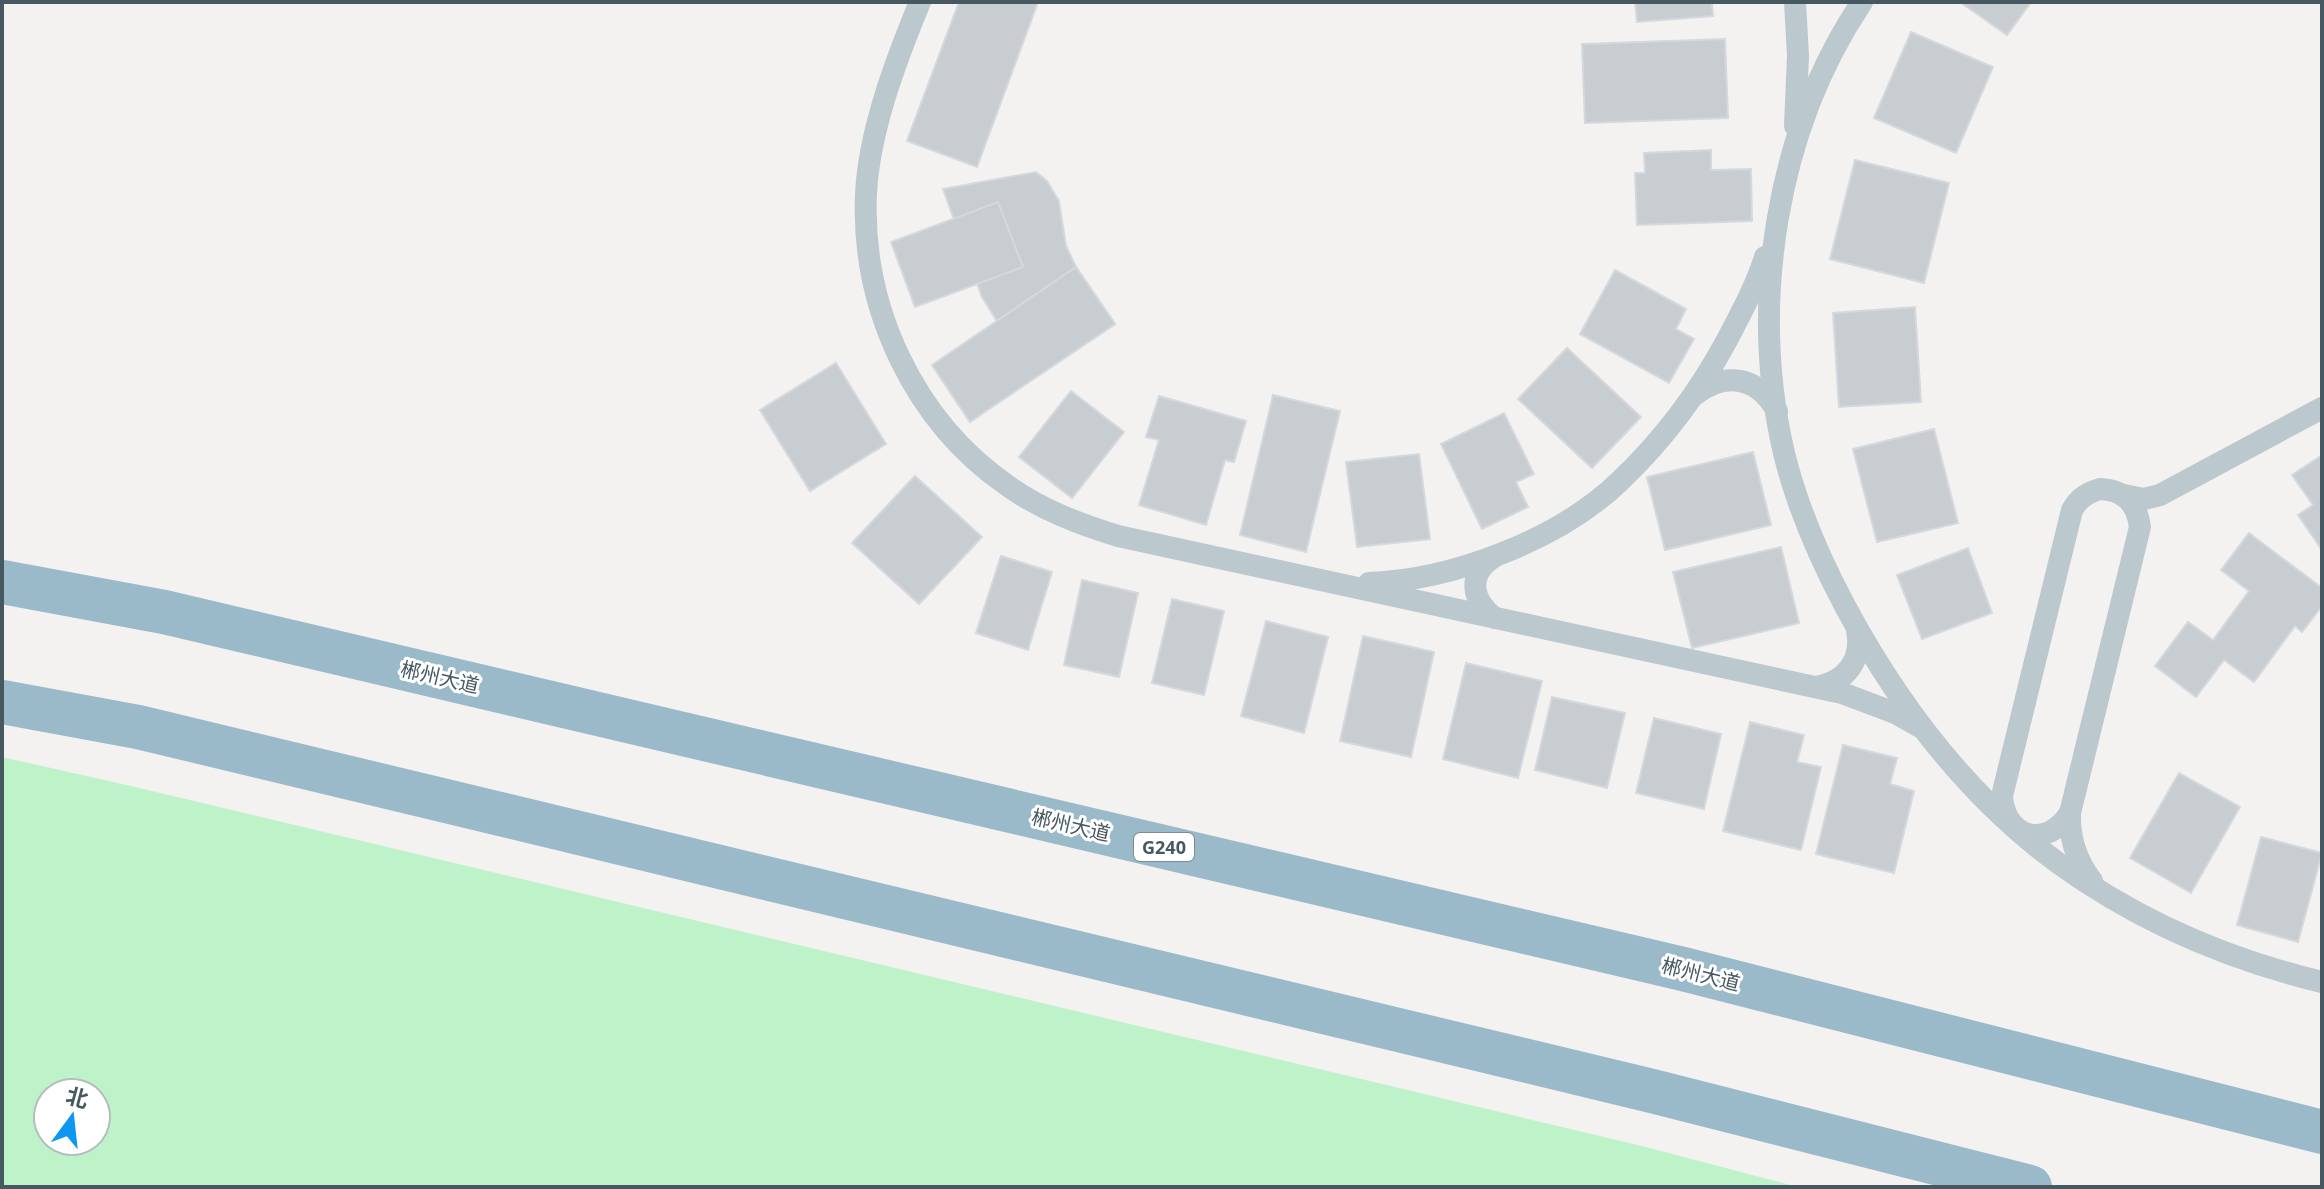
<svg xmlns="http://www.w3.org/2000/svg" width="2324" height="1189" font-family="'Open Sans','Noto Sans SC',sans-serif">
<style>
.green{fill:#bef3c9;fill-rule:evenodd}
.building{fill:#c8cdd1;stroke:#d5d8dd;stroke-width:2}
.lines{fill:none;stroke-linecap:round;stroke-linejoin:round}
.service{stroke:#bbc9cf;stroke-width:22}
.trunk{stroke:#9abaca;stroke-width:44}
.labels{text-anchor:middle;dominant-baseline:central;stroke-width:6;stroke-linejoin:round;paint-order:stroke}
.shield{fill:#fff;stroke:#7e8b90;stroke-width:2}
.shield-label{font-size:18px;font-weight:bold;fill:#475960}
.street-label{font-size:20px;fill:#475960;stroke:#fff}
</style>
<rect width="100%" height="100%" fill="#f4f1f1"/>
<path class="green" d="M2 757 131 786 1642 1146 1798 1187H2ZM48 1093H96V1141H48Z"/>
<g class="building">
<polygon points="959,2 1038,2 977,167 907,141"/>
<polygon points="1635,2 1712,2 1713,16 1637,22"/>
<polygon points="1960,2 2031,2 2007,35"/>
<polygon points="1911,32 1993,67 1956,153 1874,118"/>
<polygon points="1725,39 1728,118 1585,123 1582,44"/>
<polygon points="1711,150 1711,170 1751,169 1752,221 1637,225 1635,173 1645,173 1644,153"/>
<polygon points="1855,160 1949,183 1924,283 1830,259"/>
<polygon points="1036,172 1047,181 1059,201 1066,246 1076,267 1115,324 1033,379 982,297 943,189"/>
<polygon points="998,202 1023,267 915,307 891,242"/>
<polygon points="1076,267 1115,324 970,422 932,365"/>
<polygon points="1615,270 1686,309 1676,329 1694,339 1669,383 1580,334"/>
<polygon points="1915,307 1921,402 1839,407 1833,313"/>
<polygon points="1567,348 1641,417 1592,468 1518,399"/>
<polygon points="836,363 886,444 810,491 760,410"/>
<polygon points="1071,391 1124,432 1072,498 1019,457"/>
<polygon points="1273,395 1340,411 1306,552 1240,535"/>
<polygon points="1159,396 1246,421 1234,462 1225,460 1206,525 1139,505 1159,440 1146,437"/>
<polygon points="1504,413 1534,474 1516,482 1528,507 1482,529 1441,444"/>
<polygon points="1934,429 1958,523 1877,542 1853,449"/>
<polygon points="1753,452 1771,525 1665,550 1647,477"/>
<polygon points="1419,454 1430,539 1357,547 1346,462"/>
<polygon points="2322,455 2322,550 2298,515 2313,505 2292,475"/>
<polygon points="915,476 982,537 919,604 852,543"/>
<polygon points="2249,533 2322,588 2322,606 2302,632 2295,626 2254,682 2224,660 2196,697 2155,666 2188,622 2213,640 2249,591 2221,570"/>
<polygon points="1781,547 1799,623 1692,648 1673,572"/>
<polygon points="1968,548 1992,613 1922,639 1897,575"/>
<polygon points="1001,556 1052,572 1028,650 976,633"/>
<polygon points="1082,580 1138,593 1119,677 1064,665"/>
<polygon points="1172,599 1224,611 1204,695 1152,683"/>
<polygon points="1266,621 1328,637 1304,733 1241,716"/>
<polygon points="1363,636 1434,652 1411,757 1340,741"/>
<polygon points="1466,663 1542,681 1518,778 1443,759"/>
<polygon points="1552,697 1625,713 1607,788 1535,770"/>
<polygon points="1654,718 1721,734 1704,809 1636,793"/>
<polygon points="1750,722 1804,735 1797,762 1821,767 1801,850 1723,831"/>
<polygon points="1843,745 1897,758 1890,784 1914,791 1894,873 1816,854"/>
<polygon points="2179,773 2240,807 2191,893 2130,858"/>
<polygon points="2261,837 2322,853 2298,942 2237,925"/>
</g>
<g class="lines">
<g class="service">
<path d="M920 2C896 60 869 131 866 194 861 308 914 421 1008 486 1042 510 1079 524 1118 536L1842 693 1895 713 1920 727"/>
<path d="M1862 2C1776 130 1749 303 1784 453 1797 507 1819 557 1845 606 1898 705 1966 795 2058 863 2138 921 2226 959 2322 982"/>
<polyline points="1795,126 1798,56 1795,2"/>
<path d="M1696 394C1726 371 1758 377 1777 411"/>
<path d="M2100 489C2124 490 2137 503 2140 527L2070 813C2047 849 2005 839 2002 796L2072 510C2079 498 2087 493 2100 489Z"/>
<polyline points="2124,495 2144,499 2160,495 2322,408"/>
<path d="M1494 557C1466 574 1472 601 1495 618"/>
<path d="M1369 583C1452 580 1559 540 1620 481 1662 441 1699 392 1727 340 1741 313 1756 286 1765 257"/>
<path d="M1816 687C1846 682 1863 660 1857 630"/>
<path d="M2070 813C2069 839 2076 860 2092 881"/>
</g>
<g class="trunk">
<polyline points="2,582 164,612 1683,969 2322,1132"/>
<polyline points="2,702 138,727 1652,1091 2030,1187"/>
</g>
</g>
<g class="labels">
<rect class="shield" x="1134" y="833" width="60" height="28" rx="6"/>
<g class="shield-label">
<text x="1164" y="847">G240</text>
</g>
<g class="street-label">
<text transform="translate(440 677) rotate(13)">郴州大道</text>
<text transform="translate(1071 825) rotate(13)">郴州大道</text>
<text transform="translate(1701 974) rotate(14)">郴州大道</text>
</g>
</g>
<rect width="2324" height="1189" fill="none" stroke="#475960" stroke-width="8"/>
<g transform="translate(72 1117) rotate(15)"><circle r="38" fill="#ffffff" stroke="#b5bdbf" stroke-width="2"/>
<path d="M0-6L14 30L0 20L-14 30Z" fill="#0c97f2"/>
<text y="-12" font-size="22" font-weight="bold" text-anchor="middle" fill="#475960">北</text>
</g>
</svg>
